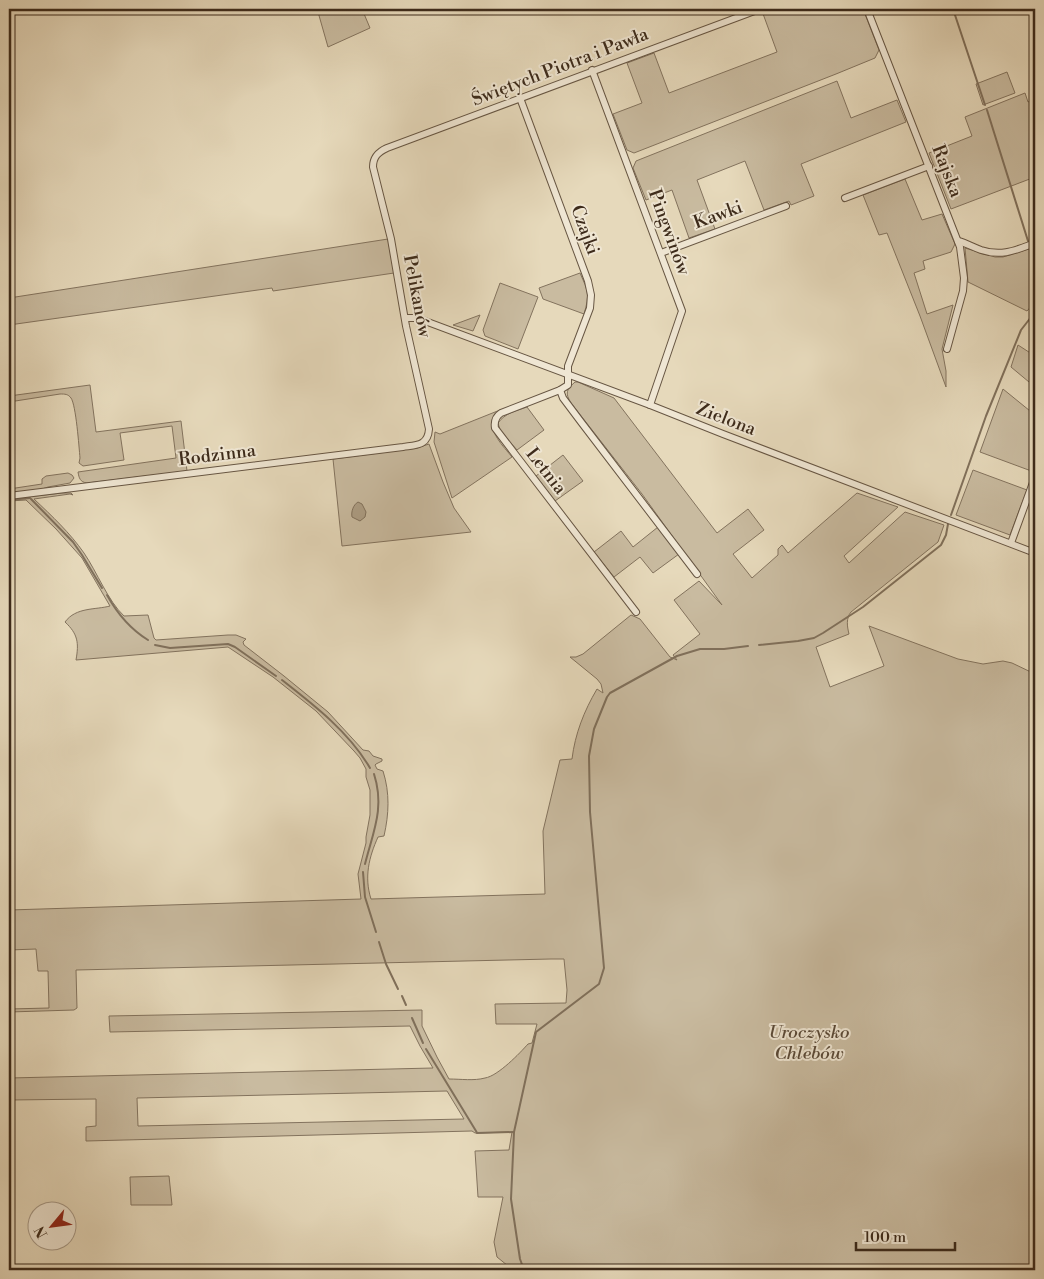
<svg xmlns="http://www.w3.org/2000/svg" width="1044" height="1279" font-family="'Libre Bodoni',serif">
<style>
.green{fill:#c9bba0;stroke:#83735e;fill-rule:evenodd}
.water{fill:#ad9e85;stroke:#80705b}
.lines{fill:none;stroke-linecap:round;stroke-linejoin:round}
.stream{stroke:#80705b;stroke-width:2}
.minor-casing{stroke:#675643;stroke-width:8}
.minor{stroke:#efe6d3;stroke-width:6}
.labels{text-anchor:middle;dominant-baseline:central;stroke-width:4;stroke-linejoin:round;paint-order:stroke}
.street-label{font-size:18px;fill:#3d2b1b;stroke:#efe6d3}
.park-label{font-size:18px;font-style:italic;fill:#594836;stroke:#efe6d3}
</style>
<rect width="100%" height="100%" fill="#e6d9bb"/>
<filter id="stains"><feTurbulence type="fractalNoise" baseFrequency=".004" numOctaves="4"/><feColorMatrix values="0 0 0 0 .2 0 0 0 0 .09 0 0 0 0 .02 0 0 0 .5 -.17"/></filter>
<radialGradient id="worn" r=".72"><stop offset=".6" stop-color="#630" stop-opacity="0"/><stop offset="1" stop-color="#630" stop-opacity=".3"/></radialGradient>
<g class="green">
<polygon points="326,9 362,9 370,28 328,47 318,12"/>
<polygon points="769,9 863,9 879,50 875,58 836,74 634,153 627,150 613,114 642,103 627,63 654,53 669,93 777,52 762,11"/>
<polygon points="1007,72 1015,93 983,105 976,84"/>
<polygon points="837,81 851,118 897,100 906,122 801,164 814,196 791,205 789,201 764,210 745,161 697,180 715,229 689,238 672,190 646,200 633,168 636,161"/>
<polygon points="1025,93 1028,102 1035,99 1035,177 951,209 929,153 972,136 965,117"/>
<polygon points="905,179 922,220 942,214 955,244 951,252 923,261 925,269 914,273 927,314 953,305 942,349 946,371 946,387 920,316 887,233 879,235 863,195"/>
<polygon points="388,239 394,273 273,291 272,288 9,325 9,298"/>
<polygon points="1035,247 1035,302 1027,311 968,282 965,248 995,257 1003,257"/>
<path d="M580 273C588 291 590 294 584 314L543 299 539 288Z"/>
<polygon points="500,283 538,297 518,349 485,336 483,330"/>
<polygon points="480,315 473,331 453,325"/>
<polygon points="1018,345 1035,356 1035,387 1011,367"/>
<path d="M575 382H578L614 398 717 533 748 509 764 530 733 554 752 578 778 555V549L782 545 788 553 857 493 898 507 844 556 849 563 905 512 944 525 938 542 851 612C846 618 847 626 849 634L816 647 830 687 884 666 869 626 958 659 983 664 1003 661 1012 663 1035 674V1270H513L497 1257 494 1242 503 1197H478L475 1151 509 1150 512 1132 475 1133 472 1131 86 1141V1127L96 1126V1099L9 1100V1078L433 1068 420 1046 410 1026 110 1032 109 1016 422 1010V1026L437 1057 449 1079C461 1079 474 1081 485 1078 498 1076 520 1053 528 1044L532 1043 537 1024H496L495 1004 566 1003 567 990 564 959H551L76 970 77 1008 74 1010 9 1012V1009L49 1008 48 971H38L36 949 9 950V910L361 899 358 874 366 843V837L370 815V790L366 777V769L360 758 354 751 316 711 273 677 228 647 76 660C79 643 78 634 65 622 76 607 95 610 110 606L82 558 56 529 26 500 9 501V499L62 493H71L73 495 70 494 34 499C52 516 70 533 84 553 97 572 108 601 124 616L148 615 154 638 156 640 228 635H236L246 639 243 642 244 645 284 676 328 712 363 750 369 751 373 756 382 759V761L376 764 375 765 377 769 383 771C390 793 389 814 384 836L378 837C369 857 364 877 371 899L545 894 543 831 560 760 572 759C575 734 584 711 597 689L603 693 601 684 597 679 570 657H576L583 654 631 615 640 619 670 657 677 660 673 655 700 634 674 600 699 581 722 605 642 494 571 403C565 393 566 390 575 382ZM447 1091 464 1119 138 1126 137 1098Z"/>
<path d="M90 385 96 432 181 421 187 471 87 483C80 482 79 478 78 472L176 458 172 426 120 433 124 460 83 466 79 463 80 458C79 447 76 405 71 398 68 394 65 394 60 394L9 402V396Z"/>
<polygon points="1003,389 1035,415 1035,468 1034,472 980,452"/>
<path d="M527 407 544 430 517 450 500 430 498 423C505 413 516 411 527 407Z"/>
<path d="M500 410C498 412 495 414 494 416 487 431 504 447 512 457L452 498 434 442 435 432 440 434Z"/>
<polygon points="429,444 443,482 454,508 471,532 342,546 333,459 417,448"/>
<polygon points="563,455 583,481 555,501 536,476"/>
<polygon points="973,470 1027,490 1010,535 956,515"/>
<polygon points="68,473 72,475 74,478 70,483 48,487 39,490 9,493 9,489 42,484 42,479 46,476"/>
<polygon points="658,527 679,554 653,573 640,557 614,577 594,552 621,531 633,547"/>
<polygon points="169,1176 172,1205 131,1205 130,1177"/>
</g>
<path class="water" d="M358 502 362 504 366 512 365 517 360 521 352 517C351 512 353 505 358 502Z"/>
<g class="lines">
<g class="stream">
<polyline points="953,9 985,105"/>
<polyline points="987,110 1028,241"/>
<polyline points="1032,250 1035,262"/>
<polyline points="31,499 73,542 82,555 102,588"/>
<polyline points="9,500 30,498"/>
<polyline points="951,515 986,416 1021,330 1035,312"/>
<path d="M107 595C117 613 130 629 148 640"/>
<polyline points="155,645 170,648 228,644 235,647 276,676"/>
<polyline points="759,645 798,641 814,638 823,633 863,607 941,545 946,535 948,524"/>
<path d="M282 680C314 705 349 732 370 768"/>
<path d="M365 864C373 832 385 808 374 774"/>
<polyline points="363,872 365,897 376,932"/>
<polyline points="379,942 386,964 398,989"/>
<polyline points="402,996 406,1005"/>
<polyline points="412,1018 423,1043"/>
<polyline points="426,1049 476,1131 477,1133 514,1132"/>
<polyline points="524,1270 520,1259 511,1199 514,1132 536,1032 599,984 604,968 590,812 589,756 594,729 607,697 610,693 677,656 700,649 724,649 748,646"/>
</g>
<defs>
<g id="minor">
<polyline points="867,9 960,247 964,278 963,291 947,349"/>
<polyline points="592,70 682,311 650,405"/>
<path d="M520 98 588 281 591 295 590 308 568 366V385L560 390 501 413C495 417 494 422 495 428L636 612"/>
<polyline points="845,198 929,166"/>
<path d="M958 241C966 243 973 247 981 250 1002 257 1016 250 1035 243"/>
<polyline points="661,253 786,206"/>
<polyline points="405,318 417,318 650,405 723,434 1035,553"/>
<polyline points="560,390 563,398 581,422 697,574"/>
<path d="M9 496 403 447C416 445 428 446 429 429L406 326 391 239 373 167C373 157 378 152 387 148L760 9"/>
<polyline points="1011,543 1035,477"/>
</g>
</defs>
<use href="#minor" class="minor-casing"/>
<use href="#minor" class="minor"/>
</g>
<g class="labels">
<g class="street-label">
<text transform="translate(560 67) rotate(-21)">Świętych Piotra i Pawła</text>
<text transform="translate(947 171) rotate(69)">Rajska</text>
<text transform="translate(718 215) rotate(-20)">Kawki</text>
<text transform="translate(585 230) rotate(70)">Czajki</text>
<text transform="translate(669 232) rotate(70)">Pingwinów</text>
<text transform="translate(417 296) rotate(79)">Pelikanów</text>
<text transform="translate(726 419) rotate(21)">Zielona</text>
<text transform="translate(217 455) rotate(-7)">Rodzinna</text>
<text transform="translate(546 471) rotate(52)">Letnia</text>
</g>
<g class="park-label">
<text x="809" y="1032">Uroczysko<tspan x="809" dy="21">Chlebów</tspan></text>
</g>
</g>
<rect width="1044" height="1279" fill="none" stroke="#e6d9bb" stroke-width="30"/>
<rect x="10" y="10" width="1024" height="1259" fill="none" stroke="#3d2b1b" stroke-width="2.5"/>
<rect x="15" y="15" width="1014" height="1249" fill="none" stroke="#3d2b1b"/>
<g transform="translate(52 1226) rotate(241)"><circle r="24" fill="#efe6d3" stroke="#a89b89"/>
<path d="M0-4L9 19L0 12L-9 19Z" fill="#8f2418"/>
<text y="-8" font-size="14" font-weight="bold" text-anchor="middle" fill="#3d2b1b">N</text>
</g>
<path d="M856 1242v8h99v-8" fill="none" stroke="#3d2b1b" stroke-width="2.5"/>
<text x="864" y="1242" font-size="15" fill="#3d2b1b" stroke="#efe6d3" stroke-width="4" paint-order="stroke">100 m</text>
<rect width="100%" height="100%" filter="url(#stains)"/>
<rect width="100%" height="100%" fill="url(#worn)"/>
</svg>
